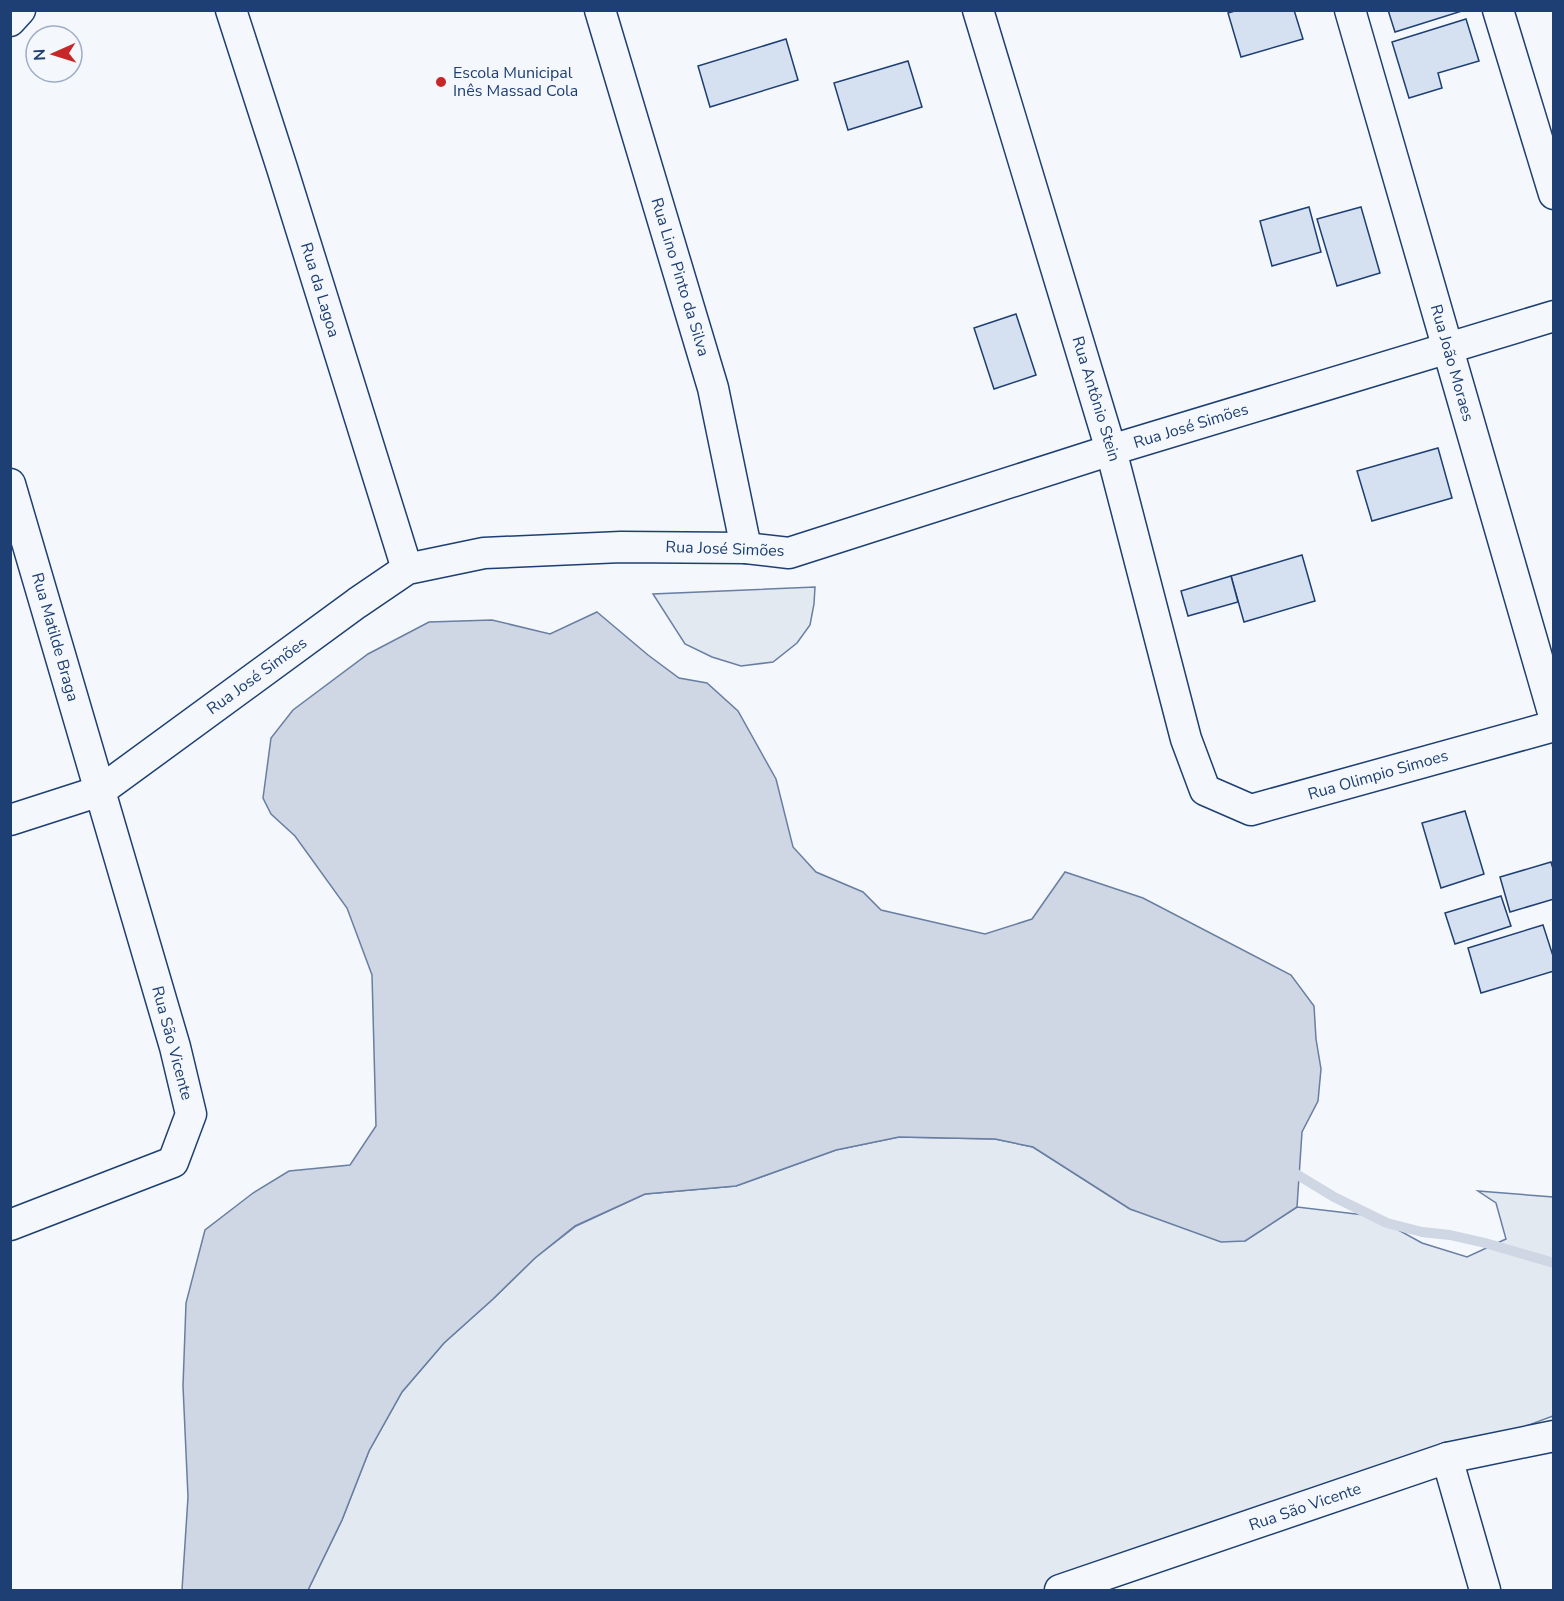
<svg xmlns="http://www.w3.org/2000/svg" width="1564" height="1601" font-family="'Nunito Sans',sans-serif">
<style>
.green{fill:#e3e9f0;stroke:#687fa3;stroke-width:1.5}
.water{fill:#cfd7e4;stroke:#687fa3;stroke-width:1.5}
.lines{fill:none;stroke-linecap:round;stroke-linejoin:round}
.stream{stroke:#cfd7e4;stroke-width:10}
.building{fill:#d5e0f0;stroke:#1d3f73;stroke-width:1.5}
.minor-casing{stroke:#1d3f73;stroke-width:33}
.minor{stroke:#f4f7fb;stroke-width:30}
.poi-dot{fill:#c62828;stroke:#f4f7fb;stroke-width:2}
.labels{text-anchor:middle;dominant-baseline:central;stroke-width:4.5;stroke-linejoin:round;paint-order:stroke}
.poi-label{font-size:16px;fill:#1d3f73;stroke:#f4f7fb;text-anchor:start}
.street-label{font-size:16px;fill:#1d3f73;stroke:#f4f7fb}
</style>
<rect width="100%" height="100%" fill="#f4f7fb"/>
<g class="green">
<polygon points="815,587 814,604 810,625 797,643 773,662 741,666 712,657 685,644 653,594"/>
<polygon points="899,1137 995,1139 1033,1147 1130,1209 1245,1241 1297,1207 1373,1216 1422,1243 1467,1257 1506,1239 1496,1203 1478,1191 1553,1197 1553,1416 1085,1590 308,1590 342,1520 369,1451 402,1392 444,1343 493,1299 535,1258 576,1226 645,1194 736,1186 836,1150"/>
</g>
<polygon class="water" points="597,612 648,655 679,678 707,683 738,711 776,779 793,847 816,872 863,892 881,910 985,934 1032,919 1065,872 1143,898 1291,975 1314,1006 1316,1039 1321,1069 1318,1101 1302,1132 1297,1207 1245,1241 1221,1242 1130,1209 1033,1147 995,1139 899,1137 836,1150 736,1186 645,1194 575,1226 535,1258 493,1299 444,1343 402,1392 369,1451 342,1520 308,1590 182,1590 188,1497 183,1386 186,1303 205,1230 253,1193 289,1171 350,1165 376,1126 372,975 347,908 295,836 271,814 263,798 271,738 293,710 368,654 429,622 492,620 550,634"/>
<g class="lines">
<polyline class="stream" points="1288,1169 1334,1197 1387,1223 1422,1232 1450,1235 1485,1243 1554,1263"/>
</g>
<g class="building">
<polygon points="1238,10 1294,10 1303,39 1241,57 1228,13"/>
<polygon points="1388,10 1462,10 1462,11 1395,32"/>
<polygon points="1466,19 1479,61 1438,73 1442,88 1409,98 1392,42"/>
<polygon points="786,39 798,80 710,107 698,66"/>
<polygon points="908,61 922,107 848,130 834,83"/>
<polygon points="1309,207 1321,252 1272,266 1260,221"/>
<polygon points="1361,207 1380,273 1337,286 1317,219"/>
<polygon points="1016,314 1036,375 994,389 974,328"/>
<polygon points="1438,448 1452,498 1372,521 1357,471"/>
<polygon points="1302,555 1315,601 1244,622 1231,576"/>
<polygon points="1231,576 1238,602 1188,616 1181,591"/>
<polygon points="1465,811 1484,874 1441,888 1422,823"/>
<polygon points="1551,862 1554,872 1554,899 1510,912 1500,877"/>
<polygon points="1501,896 1511,926 1455,944 1445,913"/>
<polygon points="1543,925 1554,959 1554,971 1481,993 1468,948"/>
</g>
<g class="lines">
<defs>
<g id="minor">
<polyline points="231,10 282,168 407,569"/>
<polyline points="600,10 713,388 746,548"/>
<polyline points="978,10 1111,450 1186,739 1205,790 1251,810 1554,726"/>
<polyline points="1350,10 1554,716"/>
<polyline points="1498,10 1554,194"/>
<polyline points="10,21 20,10"/>
<polyline points="10,484 175,1047 191,1114 173,1162 10,1225"/>
<polyline points="10,820 100,791 357,603 407,569 484,553 621,547 746,548 789,553 1111,450 1554,316"/>
<polyline points="1447,1458 1485,1590"/>
<polyline points="1060,1590 1447,1458 1554,1436"/>
</g>
</defs>
<use href="#minor" class="minor-casing"/>
<use href="#minor" class="minor"/>
</g>
<circle class="poi-dot" cx="441" cy="82" r="6"/>
<g class="labels">
<g class="poi-label">
<text x="453" y="73">Escola Municipal<tspan x="453" dy="18">Inês Massad Cola</tspan></text>
</g>
<g class="street-label">
<text transform="translate(680 277) rotate(73)">Rua Lino Pinto da Silva</text>
<text transform="translate(320 290) rotate(73)">Rua da Lagoa</text>
<text transform="translate(1452 363) rotate(74)">Rua João Moraes</text>
<text transform="translate(1096 399) rotate(73)">Rua Antônio Stein</text>
<text transform="translate(1191 426) rotate(-17)">Rua José Simões</text>
<text transform="translate(725 549) rotate(2)">Rua José Simões</text>
<text transform="translate(55 637) rotate(74)">Rua Matilde Braga</text>
<text transform="translate(257 676) rotate(-36)">Rua José Simões</text>
<text transform="translate(1378 775) rotate(-16)">Rua Olimpio Simoes</text>
<text transform="translate(172 1043) rotate(75)">Rua São Vicente</text>
<text transform="translate(1305 1507) rotate(-19)">Rua São Vicente</text>
</g>
</g>
<rect width="1564" height="1601" fill="none" stroke="#1d3f73" stroke-width="24"/>
<g transform="translate(54 54) rotate(267)"><circle r="28" fill="#f4f7fb" stroke="#9eadc5" stroke-width="1.5"/>
<path d="M0-4.5L10 22L0 15L-10 22Z" fill="#c62828"/>
<text y="-9" font-size="16" font-weight="bold" text-anchor="middle" fill="#1d3f73">N</text>
</g>
</svg>
